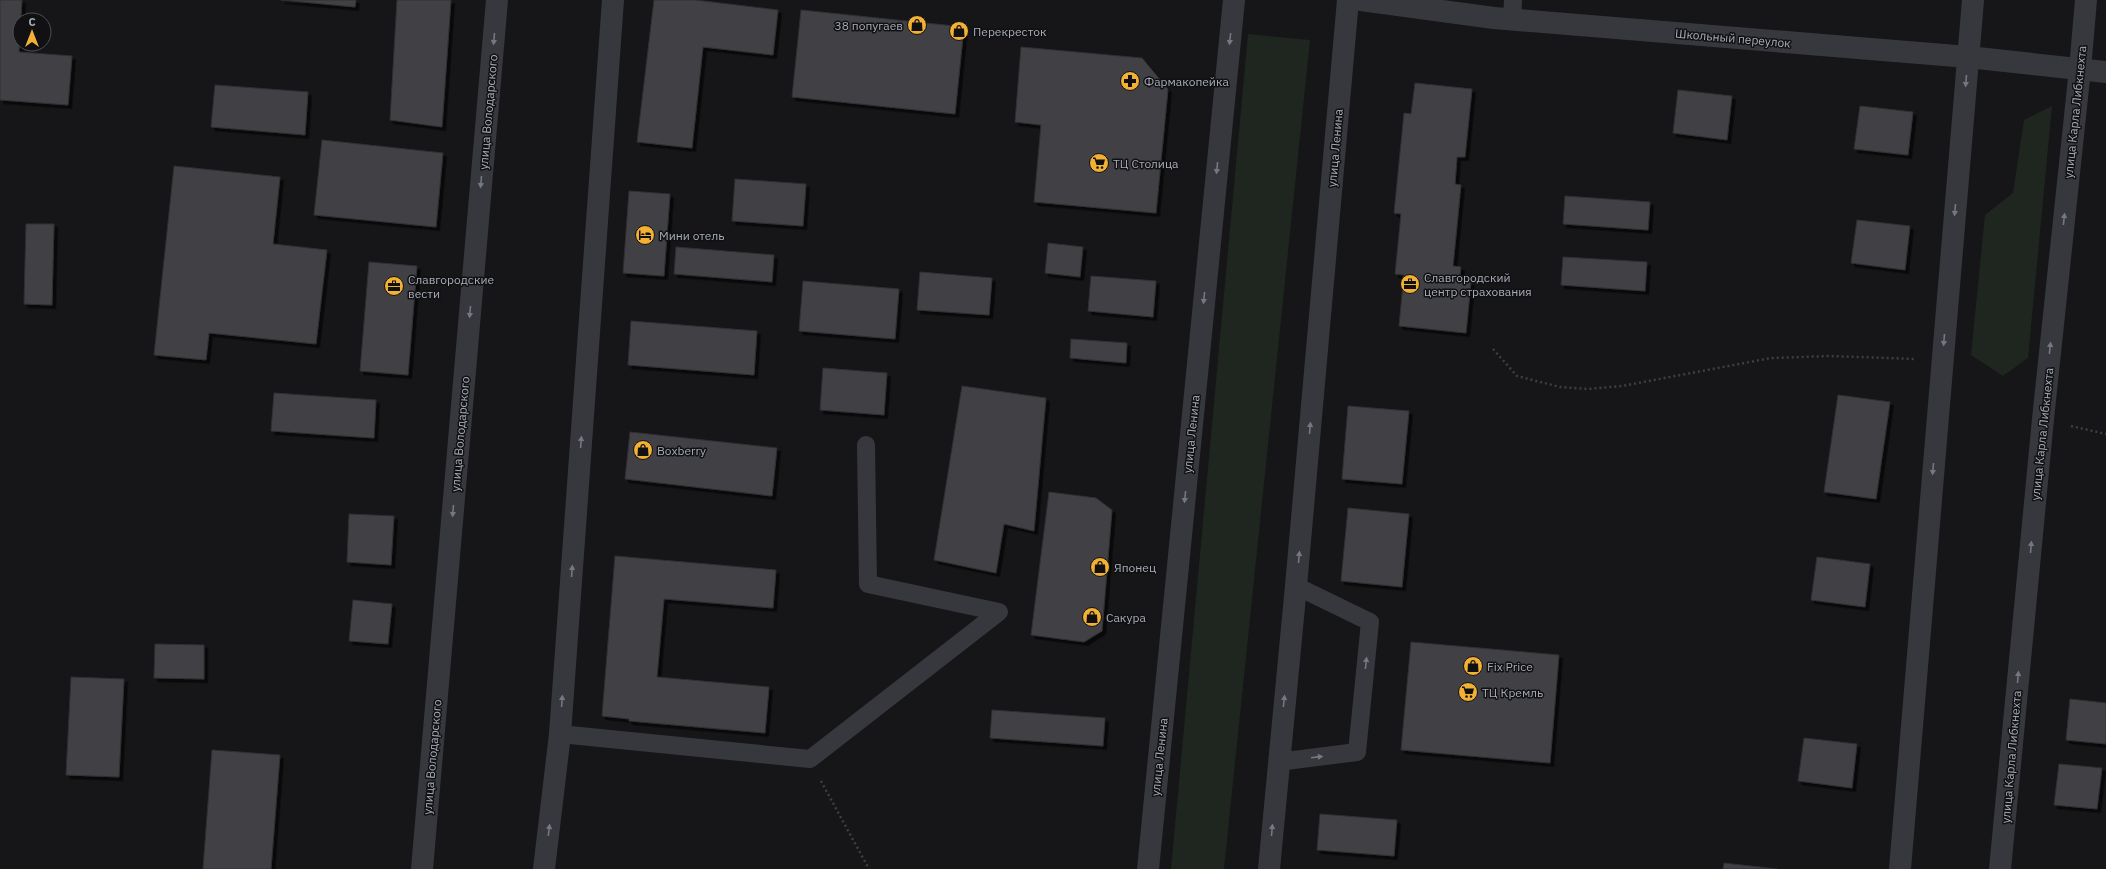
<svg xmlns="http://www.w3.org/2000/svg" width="2106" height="869" font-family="'IBM Plex Sans',sans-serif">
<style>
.green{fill:#1e261f}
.building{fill:#404145;stroke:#303034;filter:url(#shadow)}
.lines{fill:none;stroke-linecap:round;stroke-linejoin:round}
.path{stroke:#3d3f44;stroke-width:2.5;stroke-dasharray:2 3;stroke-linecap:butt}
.service{stroke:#37383d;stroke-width:18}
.minor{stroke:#37383d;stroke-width:22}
.tertiary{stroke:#37383d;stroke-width:22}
.oneway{fill:#757881}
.labels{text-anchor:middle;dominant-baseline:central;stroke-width:3;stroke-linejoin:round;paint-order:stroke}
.poi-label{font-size:12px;fill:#a8adb8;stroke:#111113;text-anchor:start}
.street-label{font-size:12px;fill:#a8adb8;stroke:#111113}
</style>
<defs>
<filter id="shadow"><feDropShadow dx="3.5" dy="3.5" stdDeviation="0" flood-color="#0009"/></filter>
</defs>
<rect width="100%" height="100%" fill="#161618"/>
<g class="green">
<polygon points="1248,34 1310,40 1224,869 1171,869"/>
<polygon points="2052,106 2028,358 2003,376 1971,355 1985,215 2013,193 2024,120"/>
</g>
<g class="building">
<polygon points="0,0 22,0 19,52 72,56 68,105 0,100"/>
<polygon points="281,0 356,0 355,7"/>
<polygon points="397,0 451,0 442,127 390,120"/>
<polygon points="654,0 695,0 778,10 773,55 703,47 692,148 637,142"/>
<polygon points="801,10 964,27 955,114 792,97"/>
<polygon points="1021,47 1142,58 1168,89 1156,213 1034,202 1041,125 1015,122"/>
<polygon points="1415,83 1472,89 1465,157 1457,157 1455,184 1461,185 1453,266 1461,267 1459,281 1471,282 1466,333 1399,326 1404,275 1395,274 1401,214 1394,213 1404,113 1411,114"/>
<polygon points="215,85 308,92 305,135 211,127"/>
<polygon points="1678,90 1732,96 1727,140 1673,133"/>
<polygon points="1860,106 1913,112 1908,155 1854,149"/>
<polygon points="322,140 443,153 436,227 314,215"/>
<polygon points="174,166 280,177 273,244 327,250 316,344 209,333 206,360 154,355"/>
<polygon points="735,179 806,184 803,226 732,221"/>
<polygon points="629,191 670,194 664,276 623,273"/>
<polygon points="1565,196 1650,202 1648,230 1563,224"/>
<polygon points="1857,220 1910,226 1905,270 1851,263"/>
<polygon points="26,224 54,224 52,305 24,304"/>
<polygon points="1048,243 1083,247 1080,277 1045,273"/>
<polygon points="676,247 774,255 772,282 674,274"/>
<polygon points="1563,257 1647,262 1645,291 1561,285"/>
<polygon points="369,262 417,266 408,375 360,371"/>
<polygon points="920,272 992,278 989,315 917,310"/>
<polygon points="1091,276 1156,281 1153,317 1088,311"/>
<polygon points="803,281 899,289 895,339 799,331"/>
<polygon points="631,321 757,331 754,375 628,365"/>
<polygon points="1071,339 1127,343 1126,363 1070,358"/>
<polygon points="823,368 887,373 884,415 820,410"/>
<polygon points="962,386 1046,398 1034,531 1004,524 996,573 934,560"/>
<polygon points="274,393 376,400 374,438 271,431"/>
<polygon points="1838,395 1890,402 1876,499 1824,492"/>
<polygon points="1348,406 1409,411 1402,484 1342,479"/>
<polygon points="630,432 777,448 772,496 625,479"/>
<polygon points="1049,492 1096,498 1112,510 1102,631 1084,642 1031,635"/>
<polygon points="1348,508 1409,514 1402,587 1341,581"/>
<polygon points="349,514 394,516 391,565 347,562"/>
<polygon points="615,556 776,570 773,608 664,599 657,677 769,687 765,733 629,721 629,719 602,716"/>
<polygon points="1817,557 1870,564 1865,607 1811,600"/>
<polygon points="353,600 392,604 388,644 349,641"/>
<polygon points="1411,642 1559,655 1550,763 1401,750"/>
<polygon points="155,644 204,645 204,679 154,678"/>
<polygon points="71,677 124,679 119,777 66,775"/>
<polygon points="2070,699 2106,703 2106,744 2066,740"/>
<polygon points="992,710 1105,718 1103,746 990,738"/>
<polygon points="1804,738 1857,744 1852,788 1798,781"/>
<polygon points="212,750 280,755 271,869 203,869"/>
<polygon points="2059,764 2102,768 2097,809 2054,805"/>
<polygon points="1320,814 1397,820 1394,856 1317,850"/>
<polygon points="1724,863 1777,869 1723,869"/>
</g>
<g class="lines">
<g class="path">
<polyline points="1493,349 1517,376 1560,387 1588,389 1622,386 1771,358 1830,356 1915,359"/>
<polyline points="2071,426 2106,434"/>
<polyline points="821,781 869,869"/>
</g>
<g class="service">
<polyline points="1512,20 1513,0"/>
<polyline points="560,734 810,759 999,612 868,584 866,445"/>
<polyline points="1278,762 1357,752 1370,622 1296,586"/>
</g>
<g class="minor">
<polyline points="1361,0 1494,18 1968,57 2106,72"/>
<polyline points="422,869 497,0"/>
<polyline points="544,869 560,734 613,0"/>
<polyline points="1900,869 1973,0"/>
<polyline points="2000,869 2043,419 2080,69 2086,0"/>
</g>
<g class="tertiary">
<polyline points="1148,869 1234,0"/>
<polyline points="1269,869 1296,586 1348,0"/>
</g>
</g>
<defs><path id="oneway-solid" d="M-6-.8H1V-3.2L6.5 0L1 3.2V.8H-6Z"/></defs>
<g class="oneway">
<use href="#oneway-solid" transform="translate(494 39) rotate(95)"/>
<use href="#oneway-solid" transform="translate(1230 39) rotate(96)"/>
<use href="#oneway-solid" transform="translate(1966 81) rotate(95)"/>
<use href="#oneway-solid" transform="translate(1217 168) rotate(96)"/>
<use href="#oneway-solid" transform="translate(481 182) rotate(95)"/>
<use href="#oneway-solid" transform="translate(1955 210) rotate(95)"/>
<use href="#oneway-solid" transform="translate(2064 219) rotate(-84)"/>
<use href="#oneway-solid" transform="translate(1204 298) rotate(96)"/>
<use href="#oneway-solid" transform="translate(470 312) rotate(95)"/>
<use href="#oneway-solid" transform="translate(1944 340) rotate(95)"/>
<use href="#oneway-solid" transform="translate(2050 348) rotate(-84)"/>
<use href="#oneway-solid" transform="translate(1310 428) rotate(-85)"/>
<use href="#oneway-solid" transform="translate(581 442) rotate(-86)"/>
<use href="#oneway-solid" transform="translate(1933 469) rotate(95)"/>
<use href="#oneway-solid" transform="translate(1185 497) rotate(96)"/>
<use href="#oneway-solid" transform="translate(453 511) rotate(95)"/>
<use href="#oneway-solid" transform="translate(2031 547) rotate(-85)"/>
<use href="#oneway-solid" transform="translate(1299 557) rotate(-85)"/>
<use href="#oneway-solid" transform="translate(572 571) rotate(-86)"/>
<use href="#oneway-solid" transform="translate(1366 663) rotate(-84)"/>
<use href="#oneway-solid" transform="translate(2018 677) rotate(-85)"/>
<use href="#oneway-solid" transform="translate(562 701) rotate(-86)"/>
<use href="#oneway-solid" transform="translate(1284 701) rotate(-84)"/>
<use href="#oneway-solid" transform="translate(1317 757) rotate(-7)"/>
<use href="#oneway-solid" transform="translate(549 830) rotate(-83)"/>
<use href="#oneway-solid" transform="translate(1272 830) rotate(-85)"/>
</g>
<defs>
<symbol id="shop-disc" viewBox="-11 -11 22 22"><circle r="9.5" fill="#f2b134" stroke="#111113"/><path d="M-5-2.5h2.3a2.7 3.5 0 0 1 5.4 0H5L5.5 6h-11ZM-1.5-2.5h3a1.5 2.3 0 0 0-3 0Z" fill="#111"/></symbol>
<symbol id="pharmacy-disc" viewBox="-11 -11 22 22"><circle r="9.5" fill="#f2b134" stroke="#111113"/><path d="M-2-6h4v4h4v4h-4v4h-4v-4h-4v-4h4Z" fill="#111"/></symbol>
<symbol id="supermarket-disc" viewBox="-11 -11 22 22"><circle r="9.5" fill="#f2b134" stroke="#111113"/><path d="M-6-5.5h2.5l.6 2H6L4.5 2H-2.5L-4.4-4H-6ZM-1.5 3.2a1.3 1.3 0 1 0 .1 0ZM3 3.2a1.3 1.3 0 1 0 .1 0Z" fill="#111"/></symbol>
<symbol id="hotel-disc" viewBox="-11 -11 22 22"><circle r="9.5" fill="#f2b134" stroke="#111113"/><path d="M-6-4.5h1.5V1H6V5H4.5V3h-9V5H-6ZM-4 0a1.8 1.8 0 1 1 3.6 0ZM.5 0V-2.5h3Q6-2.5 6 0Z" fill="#111"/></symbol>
<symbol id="office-disc" viewBox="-11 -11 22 22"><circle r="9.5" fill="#f2b134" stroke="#111113"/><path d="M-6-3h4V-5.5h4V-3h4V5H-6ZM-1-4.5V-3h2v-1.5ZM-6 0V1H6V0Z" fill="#111"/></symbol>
</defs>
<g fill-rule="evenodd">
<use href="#shop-disc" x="906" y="14" width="22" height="22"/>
<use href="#shop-disc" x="948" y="20" width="22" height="22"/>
<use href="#pharmacy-disc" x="1119" y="70" width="22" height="22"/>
<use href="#supermarket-disc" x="1088" y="152" width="22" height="22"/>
<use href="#hotel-disc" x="634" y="224" width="22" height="22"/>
<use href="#office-disc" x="1399" y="273" width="22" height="22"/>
<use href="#office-disc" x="383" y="275" width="22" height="22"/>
<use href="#shop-disc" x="632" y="439" width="22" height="22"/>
<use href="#shop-disc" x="1089" y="556" width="22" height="22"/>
<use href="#shop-disc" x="1081" y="606" width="22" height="22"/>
<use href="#shop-disc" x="1462" y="655" width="22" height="22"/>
<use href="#supermarket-disc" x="1457" y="681" width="22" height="22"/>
</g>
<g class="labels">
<g class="poi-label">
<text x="903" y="25" text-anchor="end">38 попугаев</text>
<text x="973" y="31">Перекресток</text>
<text x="1144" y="81">Фармакопейка</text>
<text x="1113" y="163">ТЦ Столица</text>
<text x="659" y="235">Мини отель</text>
<text x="1424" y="277">Славгородский<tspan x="1424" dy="14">центр страхования</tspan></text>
<text x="408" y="279">Славгородские<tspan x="408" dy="14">вести</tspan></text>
<text x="657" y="450">Boxberry</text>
<text x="1114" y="567">Японец</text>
<text x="1106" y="617">Сакура</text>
<text x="1487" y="666">Fix Price</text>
<text x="1482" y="692">ТЦ Кремль</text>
</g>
<g class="street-label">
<text transform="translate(1733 38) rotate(5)">Школьный переулок</text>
<text transform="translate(488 112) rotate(-85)">улица Володарского</text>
<text transform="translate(2075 112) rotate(-84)">улица Карла Либкнехта</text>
<text transform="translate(1335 148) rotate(-85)">улица Ленина</text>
<text transform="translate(460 434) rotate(-85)">улица Володарского</text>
<text transform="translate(1191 434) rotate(-84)">улица Ленина</text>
<text transform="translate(2042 434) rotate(-84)">улица Карла Либкнехта</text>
<text transform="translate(432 757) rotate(-85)">улица Володарского</text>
<text transform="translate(1159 757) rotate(-84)">улица Ленина</text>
<text transform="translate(2011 757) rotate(-85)">улица Карла Либкнехта</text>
</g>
</g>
<g transform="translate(32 32)"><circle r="19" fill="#111113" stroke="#4d4f55"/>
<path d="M0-3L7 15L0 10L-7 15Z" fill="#f2b134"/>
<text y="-6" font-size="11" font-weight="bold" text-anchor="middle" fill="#a8adb8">С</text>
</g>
</svg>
